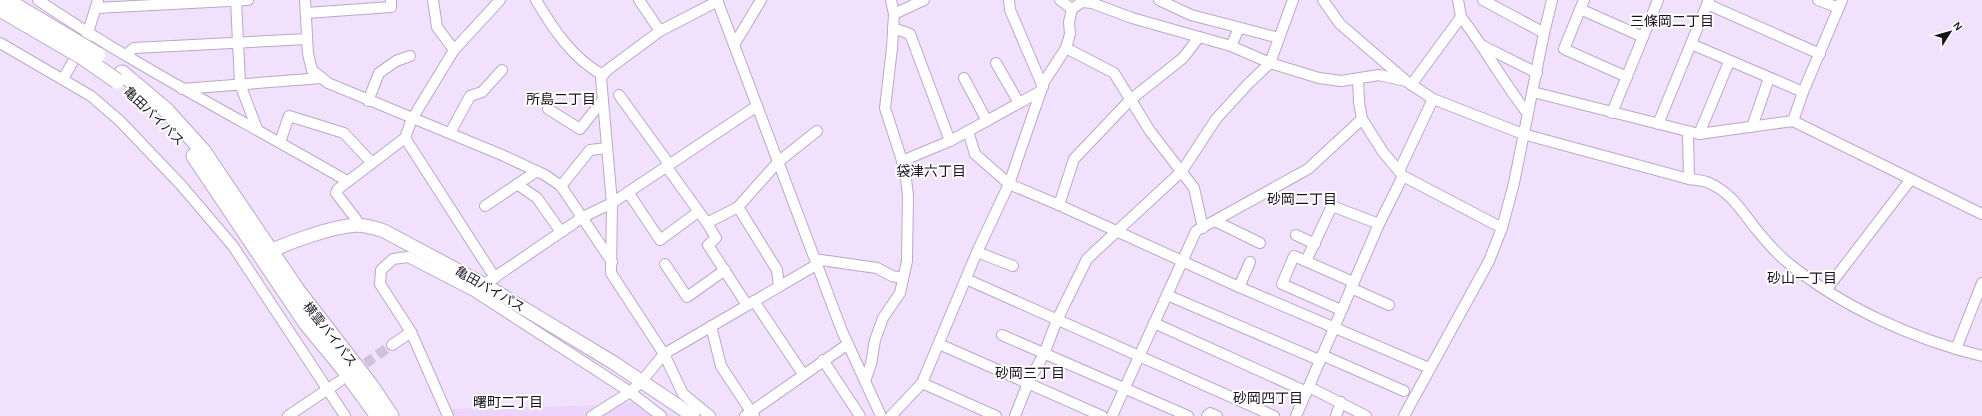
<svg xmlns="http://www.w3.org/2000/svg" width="1982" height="416" font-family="Karla,'Noto Sans JP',sans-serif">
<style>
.built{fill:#edd4fc}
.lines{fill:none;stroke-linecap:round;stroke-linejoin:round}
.minor-tunnel{stroke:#d1c2db;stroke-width:10;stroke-dasharray:10 5;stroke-linecap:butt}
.minor-casing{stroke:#bba8c7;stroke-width:12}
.major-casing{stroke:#bba8c7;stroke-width:15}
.highway-casing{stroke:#bba8c7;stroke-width:17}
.minor{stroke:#fff;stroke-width:10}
.major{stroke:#fff;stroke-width:13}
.highway{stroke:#fff;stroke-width:15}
.highway-bridge-casing{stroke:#bba8c7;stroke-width:17;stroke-linecap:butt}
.highway-bridge{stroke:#fff;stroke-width:15}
.labels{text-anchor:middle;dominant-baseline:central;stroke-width:4;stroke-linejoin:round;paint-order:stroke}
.street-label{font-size:13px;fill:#19121e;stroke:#fff}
.neighbourhood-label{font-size:14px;fill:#19121e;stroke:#fff}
</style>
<rect width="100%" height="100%" fill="#f2e1fc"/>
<polygon class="built" points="649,399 672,416 452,416 450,409 612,405"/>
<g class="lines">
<polyline class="minor-tunnel" points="353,372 392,345"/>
<defs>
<g id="minor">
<path d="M38 0C137 67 244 121 347 181"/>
<polyline points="236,0 240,84 257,129"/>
<polyline points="305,0 308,54 312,70 328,83 502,155 545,175 561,186 612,262"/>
<polyline points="433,0 437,27 454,50"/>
<path d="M536 0C553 29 573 59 603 75"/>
<polyline points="639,0 660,31"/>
<polyline points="717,0 842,331 881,416"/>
<polyline points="1009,0 1010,10 1043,87"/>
<polyline points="1060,0 1072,9"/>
<polyline points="1159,0 1191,15 1279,38"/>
<polyline points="1323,0 1340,24 1404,79"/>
<polyline points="1483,0 1544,33"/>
<polyline points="1584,0 1564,49 1627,77"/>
<polyline points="1818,0 1839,8"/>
<polyline points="1707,4 1820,54"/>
<polyline points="96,8 248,0"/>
<polyline points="1580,9 1643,37"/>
<polyline points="306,13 391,7 391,0"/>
<polyline points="894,14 924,0"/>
<path d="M1461 17C1484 47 1502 80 1525 110L1528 112"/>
<polyline points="893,28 910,34 950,141"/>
<polyline points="86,39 98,0"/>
<polyline points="0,43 91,96 120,121 181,185 233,246 345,416"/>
<polyline points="1691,44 1803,92"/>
<polyline points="734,45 761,0"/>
<polyline points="1231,46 1239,28"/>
<polyline points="1483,46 1537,73"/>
<polyline points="1066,48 1114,73 1150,131 1194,188 1203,228"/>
<polyline points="126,55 134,48 307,39"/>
<polyline points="996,63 1019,103"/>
<polyline points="964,78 987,121"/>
<polyline points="63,79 72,63"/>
<polyline points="1358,79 1359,102 1362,119 1383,152 1403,176 1502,228"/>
<polyline points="1411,85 1461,17 1458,0"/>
<polyline points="182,89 322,78"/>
<polyline points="1533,92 1699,134 1793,121 1982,214"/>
<polyline points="619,95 669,164"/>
<polyline points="368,101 379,73 396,61 410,56"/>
<polyline points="548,109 580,129 602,101"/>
<polyline points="1612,113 1658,0"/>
<polyline points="1793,121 1803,92 1842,0"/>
<polyline points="1658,124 1709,0"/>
<polyline points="1752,127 1769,78"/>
<polyline points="968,131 975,154 1009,184 1059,205 1239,287 1429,368"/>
<polyline points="450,133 470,96 482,92 502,70"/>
<polyline points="1688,133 1689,179"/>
<polyline points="1699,134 1729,62"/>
<polyline points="405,138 495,278"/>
<polyline points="280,142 289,116 344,133 372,163"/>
<polyline points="902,161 950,141 1041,91"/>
<polyline points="666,166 707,223 716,238 708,245 747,305"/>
<polyline points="1399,171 1433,99"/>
<polyline points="517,184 537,198 561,232"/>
<polyline points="561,186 590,150 607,148"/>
<polyline points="628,192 660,240 698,212"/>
<polyline points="1059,205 1074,159 1130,100 1183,58 1199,37"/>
<polyline points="485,206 537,171"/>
<polyline points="738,207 777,270 779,286"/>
<polyline points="1215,221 1260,243"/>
<polyline points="707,223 738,207 778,162 817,131"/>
<polyline points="357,225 356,219 336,193 338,189 405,138 412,119 454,50 500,0"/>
<polyline points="1296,235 1315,244"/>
<polyline points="977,252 1013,266"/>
<polyline points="1306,261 1332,206 1379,224"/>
<polyline points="665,264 687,297 725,270"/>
<polyline points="966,279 1274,416"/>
<polyline points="1239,287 1250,262"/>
<polyline points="479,288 583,217 612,203 757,106"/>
<polyline points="1351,288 1389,305"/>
<polyline points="1826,290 1911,179"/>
<polyline points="1167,295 1319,360"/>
<polyline points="754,301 803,374"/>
<polyline points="1341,310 1282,284 1294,256 1353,282"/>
<polyline points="1154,323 1307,392"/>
<polyline points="711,326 721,366 754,416"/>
<polyline points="1002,335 1188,416"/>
<polyline points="939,344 1102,416"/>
<polyline points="392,345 411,332"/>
<polyline points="1956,349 1982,283"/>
<polyline points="1322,355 1404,391"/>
<polyline points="823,360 860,416"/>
<polyline points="865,381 871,364 875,340 883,318 900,293 907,261 908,196 905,170 885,108 892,48 894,14 891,0"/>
<polyline points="922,383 996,416"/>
<polyline points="1309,387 1366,416"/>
<polyline points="288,416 340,381"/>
<polyline points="448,416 411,332 380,284 381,270 393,259 408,257 474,291 630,392 661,416"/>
<polyline points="592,416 630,392 641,382 664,354 816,265 821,260 877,268 892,276 903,278"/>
<polyline points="710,416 683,394 664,354 611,273 612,203 601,78 606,71 660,31 718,1"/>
<polyline points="745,416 848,344"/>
<path d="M891 416 922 383 977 252 1009 184 1044 82 1066 48 1070 34 1069 22 1072 9 1082 2 1092 3 1132 18 1231 46 1270 63 1319 78 1341 81 1379 75 1406 81 1433 99 1523 134 1689 179C1694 180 1701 180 1707 182 1731 192 1741 210 1756 229 1765 240 1776 253 1787 262 1842 307 1913 339 1982 356"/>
<polyline points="1015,416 1028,383 1044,354 1057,320 1087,259 1182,171 1216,119 1248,84 1270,63 1293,0"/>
<polyline points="1112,416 1196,231 1308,169 1362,119"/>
<polyline points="1207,416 1210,413 1217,416"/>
<polyline points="1296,416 1379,224 1403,176"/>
<polyline points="1336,416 1341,402"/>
<polyline points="1404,416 1489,261 1502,228 1514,183 1544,33 1552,0"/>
</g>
<path id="major" d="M262 255C286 243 330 227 356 225 366 225 375 228 384 231L485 285 614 363 693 416"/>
<g id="highway">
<polyline points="122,73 166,110 203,151 297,290 371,386 391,416"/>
<polyline points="194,156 306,323 343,368 378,416"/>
</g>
</defs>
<use href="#minor" class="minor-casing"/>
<use href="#major" class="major-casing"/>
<use href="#highway" class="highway-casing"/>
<use href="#minor" class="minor"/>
<use href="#major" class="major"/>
<use href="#highway" class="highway"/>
<defs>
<g id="highway-bridge">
<polyline points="6,0 98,55"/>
<polyline points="0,9 84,58 117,81"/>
</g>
</defs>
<use href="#highway-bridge" class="highway-bridge-casing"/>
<use href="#highway-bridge" class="highway-bridge"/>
</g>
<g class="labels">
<g class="street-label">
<text transform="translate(154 116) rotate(44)">亀田バイパス</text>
<text transform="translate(490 289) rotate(30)">亀田バイパス</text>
<text transform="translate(330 334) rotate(52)">横雲バイパス</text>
</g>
<g class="neighbourhood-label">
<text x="1672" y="21">三條岡二丁目</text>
<text x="561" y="99">所島二丁目</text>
<text x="931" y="171">袋津六丁目</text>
<text x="1302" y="199">砂岡二丁目</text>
<text x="1802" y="278">砂山一丁目</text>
<text x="1030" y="373">砂岡三丁目</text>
<text x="1268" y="398">砂岡四丁目</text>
<text x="508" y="402">曙町二丁目</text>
</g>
</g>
<g transform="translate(1950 32) rotate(53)" stroke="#ffffff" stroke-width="3" paint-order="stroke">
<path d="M0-3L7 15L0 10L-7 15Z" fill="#19121e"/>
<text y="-6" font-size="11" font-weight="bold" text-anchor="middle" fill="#19121e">N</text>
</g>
</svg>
